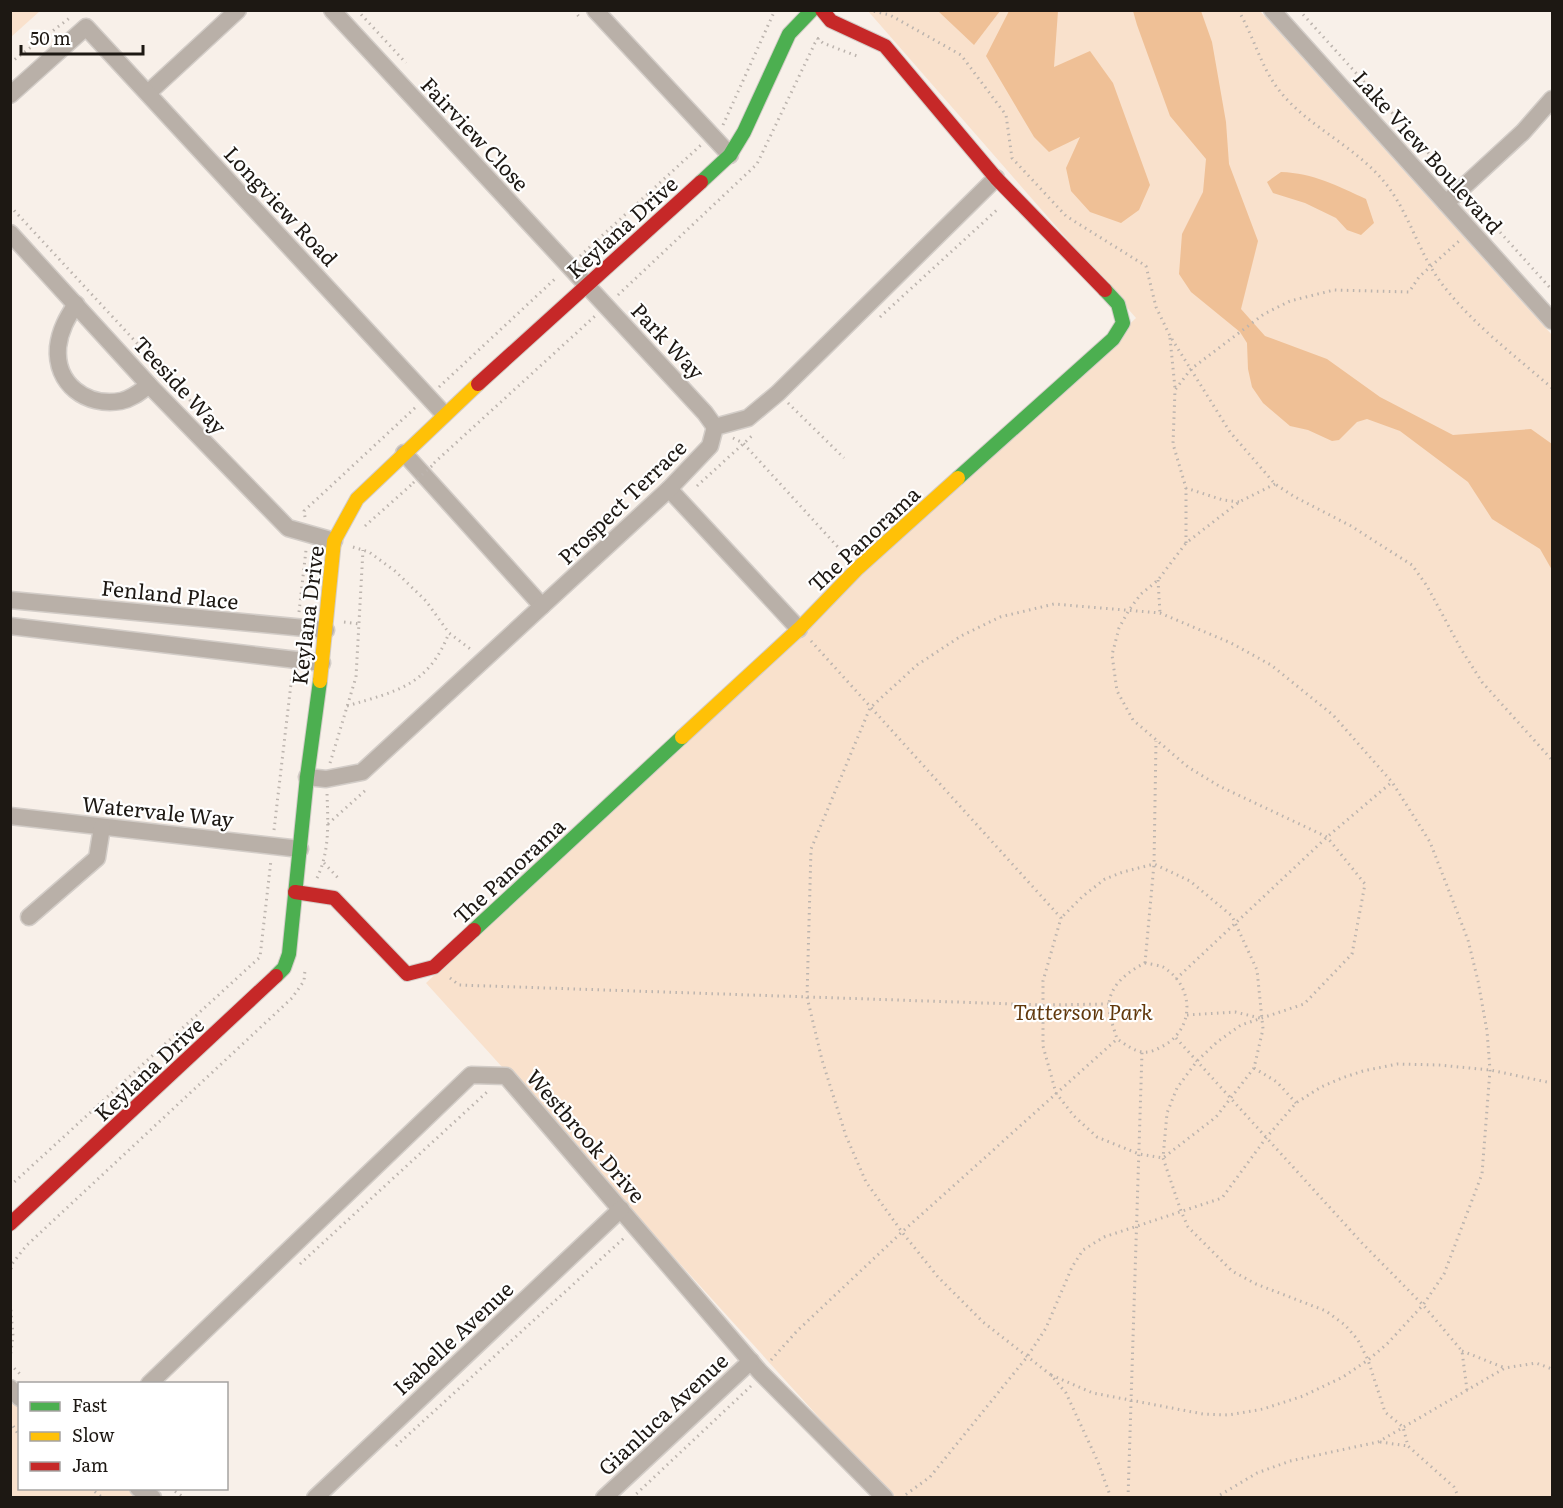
<svg xmlns="http://www.w3.org/2000/svg" width="1563" height="1508" font-family="Literata,serif">
<style>
.green{fill:#f9e1cc}
.water{fill:#efc096}
.lines{fill:none;stroke-linecap:round;stroke-linejoin:round}
.street-casing{stroke:#d3cdc8;stroke-width:19}
.fast-casing{stroke:#d3cdc8;stroke-width:16}
.slow-casing{stroke:#d3cdc8;stroke-width:16}
.jam-casing{stroke:#d3cdc8;stroke-width:16}
.path{stroke:#bcb4ae;stroke-width:3;stroke-dasharray:1.5 4.5;stroke-linecap:butt}
.street{stroke:#b9b0a8;stroke-width:16}
.fast{stroke:#4caf50;stroke-width:14}
.slow{stroke:#ffc107;stroke-width:14}
.jam{stroke:#c62828;stroke-width:14}
.path-bridge{stroke:#bcb4ae;stroke-width:3;stroke-dasharray:1.5 4.5;stroke-linecap:butt}
.labels{text-anchor:middle;dominant-baseline:central;stroke-width:4.5;stroke-linejoin:round;paint-order:stroke}
.street-label{font-size:21px;fill:#1d1813;stroke:#fff}
.park-label{font-size:21px;font-style:italic;fill:#61380c;stroke:#fff}
</style>
<rect width="100%" height="100%" fill="#f8f0e9"/>
<g class="green">
<polygon points="11,10 40,10 40,11 11,37"/>
<polygon points="868,11 1260,11 1552,335 1552,1497 891,1497 426,983 1136,318"/>
<polygon points="10,1399 19,1408 20,1488 126,1489 140,1497 11,1497"/>
</g>
<g class="water">
<polygon points="938,11 1000,11 974,45"/>
<polygon points="1009,11 1058,11 1054,67 1090,51 1113,83 1150,185 1139,210 1121,223 1090,212 1071,191 1066,168 1080,137 1049,152 1034,137 986,56"/>
<polygon points="1133,11 1201,11 1212,42 1226,122 1229,164 1258,241 1241,309 1265,336 1327,359 1380,397 1453,435 1531,429 1552,444 1552,570 1540,549 1492,519 1468,482 1400,431 1367,419 1357,422 1339,440 1332,441 1308,430 1290,426 1263,403 1252,387 1248,369 1247,343 1240,332 1191,292 1179,274 1182,234 1203,192 1206,159 1170,116 1137,25"/>
<path d="M1281 172C1313 173 1338 186 1366 199L1374 223 1361 235 1347 230 1336 218 1305 203 1273 193 1267 182Z"/>
</g>
<g class="lines">
<defs>
<g id="street">
<polyline points="332,10 705,413 715,427"/>
<polyline points="595,10 730,155"/>
<polyline points="1272,10 1552,321"/>
<polyline points="148,93 238,10"/>
<polyline points="10,95 86,27 444,414"/>
<polyline points="1446,203 1523,132 1552,99"/>
<polyline points="10,233 149,385 288,528 334,541"/>
<path d="M76 304C67 318 60 330 58 347 55 384 86 407 121 401 132 399 141 391 149 385"/>
<polyline points="404,453 542,606"/>
<polyline points="669,489 799,629"/>
<polyline points="10,600 326,630"/>
<polyline points="10,626 322,663"/>
<polyline points="307,777 326,779 362,772 669,489 710,446 715,427 748,418 778,393 996,178"/>
<polyline points="10,816 300,849"/>
<polyline points="29,917 97,858 102,827"/>
<polyline points="149,1384 471,1075 506,1076 760,1372 885,1498"/>
<polyline points="10,1388 20,1398"/>
<polyline points="138,1488 153,1498"/>
<polyline points="315,1498 621,1209"/>
<polyline points="604,1498 751,1361"/>
</g>
<g id="fast">
<polyline points="701,182 730,155 744,132 789,34 812,10"/>
<polyline points="958,478 1113,339 1123,323 1118,304 1105,290"/>
<polyline points="474,930 682,737"/>
<polyline points="276,976 284,968 289,954 307,777 320,681"/>
</g>
<g id="slow">
<polyline points="320,681 334,541 357,499 478,384"/>
<polyline points="682,737 799,629 858,568 958,478"/>
</g>
<g id="jam">
<polyline points="822,10 831,21 885,46 996,178 1105,290"/>
<polyline points="478,384 701,182"/>
<polyline points="295,892 334,898 407,974 434,967 474,930"/>
<polyline points="10,1224 276,976"/>
</g>
</defs>
<use href="#street" class="street-casing"/>
<use href="#fast" class="fast-casing"/>
<use href="#slow" class="slow-casing"/>
<use href="#jam" class="jam-casing"/>
<g class="path">
<polyline points="357,10 406,63"/>
<polyline points="574,10 580,18"/>
<polyline points="868,10 890,15 961,55 1006,115 1012,158 1066,216 1146,266 1156,307 1170,336 1230,432 1275,484 1295,497 1351,526 1412,565 1427,586 1461,649 1482,682 1552,760"/>
<path d="M1238 10C1255 38 1261 70 1283 95 1309 126 1353 146 1381 178 1407 207 1416 246 1437 277 1467 320 1513 354 1552 388"/>
<polyline points="1299,10 1451,178"/>
<polyline points="817,38 823,43 857,56"/>
<polyline points="10,63 71,17"/>
<polyline points="723,125 775,10"/>
<polyline points="1472,201 1552,290"/>
<polyline points="10,206 209,421"/>
<polyline points="580,256 701,145"/>
<polyline points="618,295 757,164 815,43 821,35"/>
<polyline points="880,317 999,208"/>
<polyline points="1170,338 1175,388"/>
<polyline points="439,387 557,277"/>
<polyline points="788,403 844,458"/>
<polyline points="733,438 743,443 846,556"/>
<polyline points="434,463 595,316"/>
<polyline points="1275,484 1239,502 1186,543 1158,580 1141,594 1129,610 1119,628 1112,655 1117,691 1133,720 1188,767 1219,786 1327,837 1365,884 1352,954 1304,1004 1241,1025 1217,1042 1197,1061 1177,1088 1167,1113 1163,1158 1181,1211 1188,1227 1232,1271 1256,1284 1326,1311 1345,1325 1358,1340 1368,1360 1385,1412 1403,1427 1408,1446 1454,1487 1459,1498"/>
<polyline points="697,486 754,434"/>
<polyline points="1239,502 1223,500 1186,488 1173,444 1175,390 1191,369 1264,314 1290,301 1334,290 1409,292 1419,277 1459,241"/>
<polyline points="305,517 304,511 416,407"/>
<polyline points="365,526 412,484"/>
<polyline points="1186,543 1186,488"/>
<polyline points="353,547 369,552 395,571 426,601 449,633 473,651"/>
<polyline points="1158,580 1160,613"/>
<polyline points="299,612 306,550"/>
<polyline points="344,622 360,624"/>
<polyline points="811,641 1061,918 1043,981 1043,1046 1056,1093 1074,1116 1097,1137 1139,1154 1163,1158 1216,1117 1254,1068 1263,1029 1257,970 1232,916 1190,881 1154,864 1123,872 1105,879 1083,896 1061,918"/>
<path d="M347 706C397 691 428 686 449 633"/>
<polyline points="330,763 356,677 363,550"/>
<polyline points="328,824 367,789"/>
<polyline points="274,830 292,675"/>
<polyline points="324,863 340,880"/>
<path d="M317 878C330 851 328 822 327 793"/>
<path d="M1145 963C1150 964 1158 965 1163 967 1196 987 1195 1032 1159 1048 1154 1051 1147 1053 1142 1052 1132 1050 1125 1044 1117 1039 1114 1028 1109 1017 1109 1006 1109 985 1129 971 1145 963Z"/>
<polyline points="1145,963 1154,864 1156,741"/>
<polyline points="450,978 459,985 1043,1005 1109,1004"/>
<polyline points="1176,979 1327,837 1392,782"/>
<polyline points="1187,1015 1235,1012 1260,1018"/>
<polyline points="1176,1038 1362,1243 1423,1305 1462,1351 1467,1390"/>
<polyline points="1254,1068 1277,1082 1296,1103"/>
<polyline points="10,1186 260,957 271,860"/>
<polyline points="300,1264 487,1092"/>
<polyline points="10,1275 12,1264 26,1246 292,998 304,981 305,970"/>
<polyline points="10,1298 13,1336 10,1359"/>
<polyline points="1462,1351 1505,1368"/>
<polyline points="771,1360 797,1331 902,1232 1117,1039"/>
<polyline points="10,1364 22,1376"/>
<polyline points="1051,1375 1093,1393 1203,1414 1229,1415 1263,1409 1303,1396 1343,1377 1368,1360 1387,1344 1423,1305 1444,1274 1482,1174 1490,1070 1487,1031 1478,981 1468,940 1430,842 1392,782 1333,715 1271,665 1231,643 1160,613 1054,604 1000,617 961,636 917,665 870,708 811,849 807,997 822,1060 846,1136 866,1182 902,1232 938,1277 983,1322 1051,1375 1066,1393 1098,1462 1111,1498"/>
<polyline points="10,1421 20,1437"/>
<polyline points="1380,1442 1408,1446"/>
<polyline points="396,1446 624,1238"/>
<polyline points="90,1488 103,1498"/>
<polyline points="170,1488 185,1498"/>
<polyline points="632,1498 751,1386"/>
<polyline points="901,1498 930,1477 1027,1357 1046,1328 1072,1267 1083,1250 1104,1237 1222,1198 1266,1138 1296,1103 1321,1087 1342,1078 1363,1071 1397,1064 1439,1065 1490,1070 1552,1083"/>
<polyline points="1128,1498 1142,1052"/>
<polyline points="1215,1498 1257,1473 1290,1461 1378,1442 1505,1368 1536,1363 1552,1369"/>
</g>
<use href="#street" class="street"/>
<use href="#fast" class="fast"/>
<use href="#slow" class="slow"/>
<use href="#jam" class="jam"/>
<polyline class="path-bridge" points="413,483 433,465"/>
</g>
<g class="labels">
<g class="street-label">
<text transform="translate(476 133) rotate(47)">Fairview Close</text>
<text transform="translate(1429 151) rotate(48)">Lake View Boulevard</text>
<text transform="translate(282 205) rotate(47)">Longview Road</text>
<text transform="translate(621 226) rotate(-42)">Keylana Drive</text>
<text transform="translate(669 340) rotate(47)">Park Way</text>
<text transform="translate(181 384) rotate(47)">Teeside Way</text>
<text transform="translate(621 501) rotate(-44)">Prospect Terrace</text>
<text transform="translate(863 538) rotate(-43)">The Panorama</text>
<text transform="translate(170 593) rotate(6)">Fenland Place</text>
<text transform="translate(306 615) rotate(-83)">Keylana Drive</text>
<text transform="translate(158 810) rotate(6)">Watervale Way</text>
<text transform="translate(508 870) rotate(-43)">The Panorama</text>
<text transform="translate(148 1068) rotate(-43)">Keylana Drive</text>
<text transform="translate(587 1135) rotate(49)">Westbrook Drive</text>
<text transform="translate(452 1337) rotate(-43)">Isabelle Avenue</text>
<text transform="translate(662 1413) rotate(-43)">Gianluca Avenue</text>
</g>
<g class="park-label">
<text x="1083" y="1010">Tatterson Park</text>
</g>
</g>
<rect width="1563" height="1508" fill="none" stroke="#1d1813" stroke-width="24"/>
<rect x="18" y="1382" width="210" height="108" fill="#ffffff" stroke="#a5a3a1" stroke-width="1.5"/>
<rect x="30" y="1402" width="30" height="9" fill="#4caf50" stroke="#a5a3a1" stroke-width="1.5"/>
<text x="72" y="1412" font-size="18" fill="#1d1813">Fast</text>
<rect x="30" y="1432" width="30" height="9" fill="#ffc107" stroke="#a5a3a1" stroke-width="1.5"/>
<text x="72" y="1442" font-size="18" fill="#1d1813">Slow</text>
<rect x="30" y="1462" width="30" height="9" fill="#c62828" stroke="#a5a3a1" stroke-width="1.5"/>
<text x="72" y="1472" font-size="18" fill="#1d1813">Jam</text>
<path d="M21 45v9h122v-9" fill="none" stroke="#1d1813" stroke-width="3"/>
<text x="30" y="45" font-size="18" fill="#1d1813" stroke="#ffffff" stroke-width="4.5" paint-order="stroke">50 m</text>
</svg>
